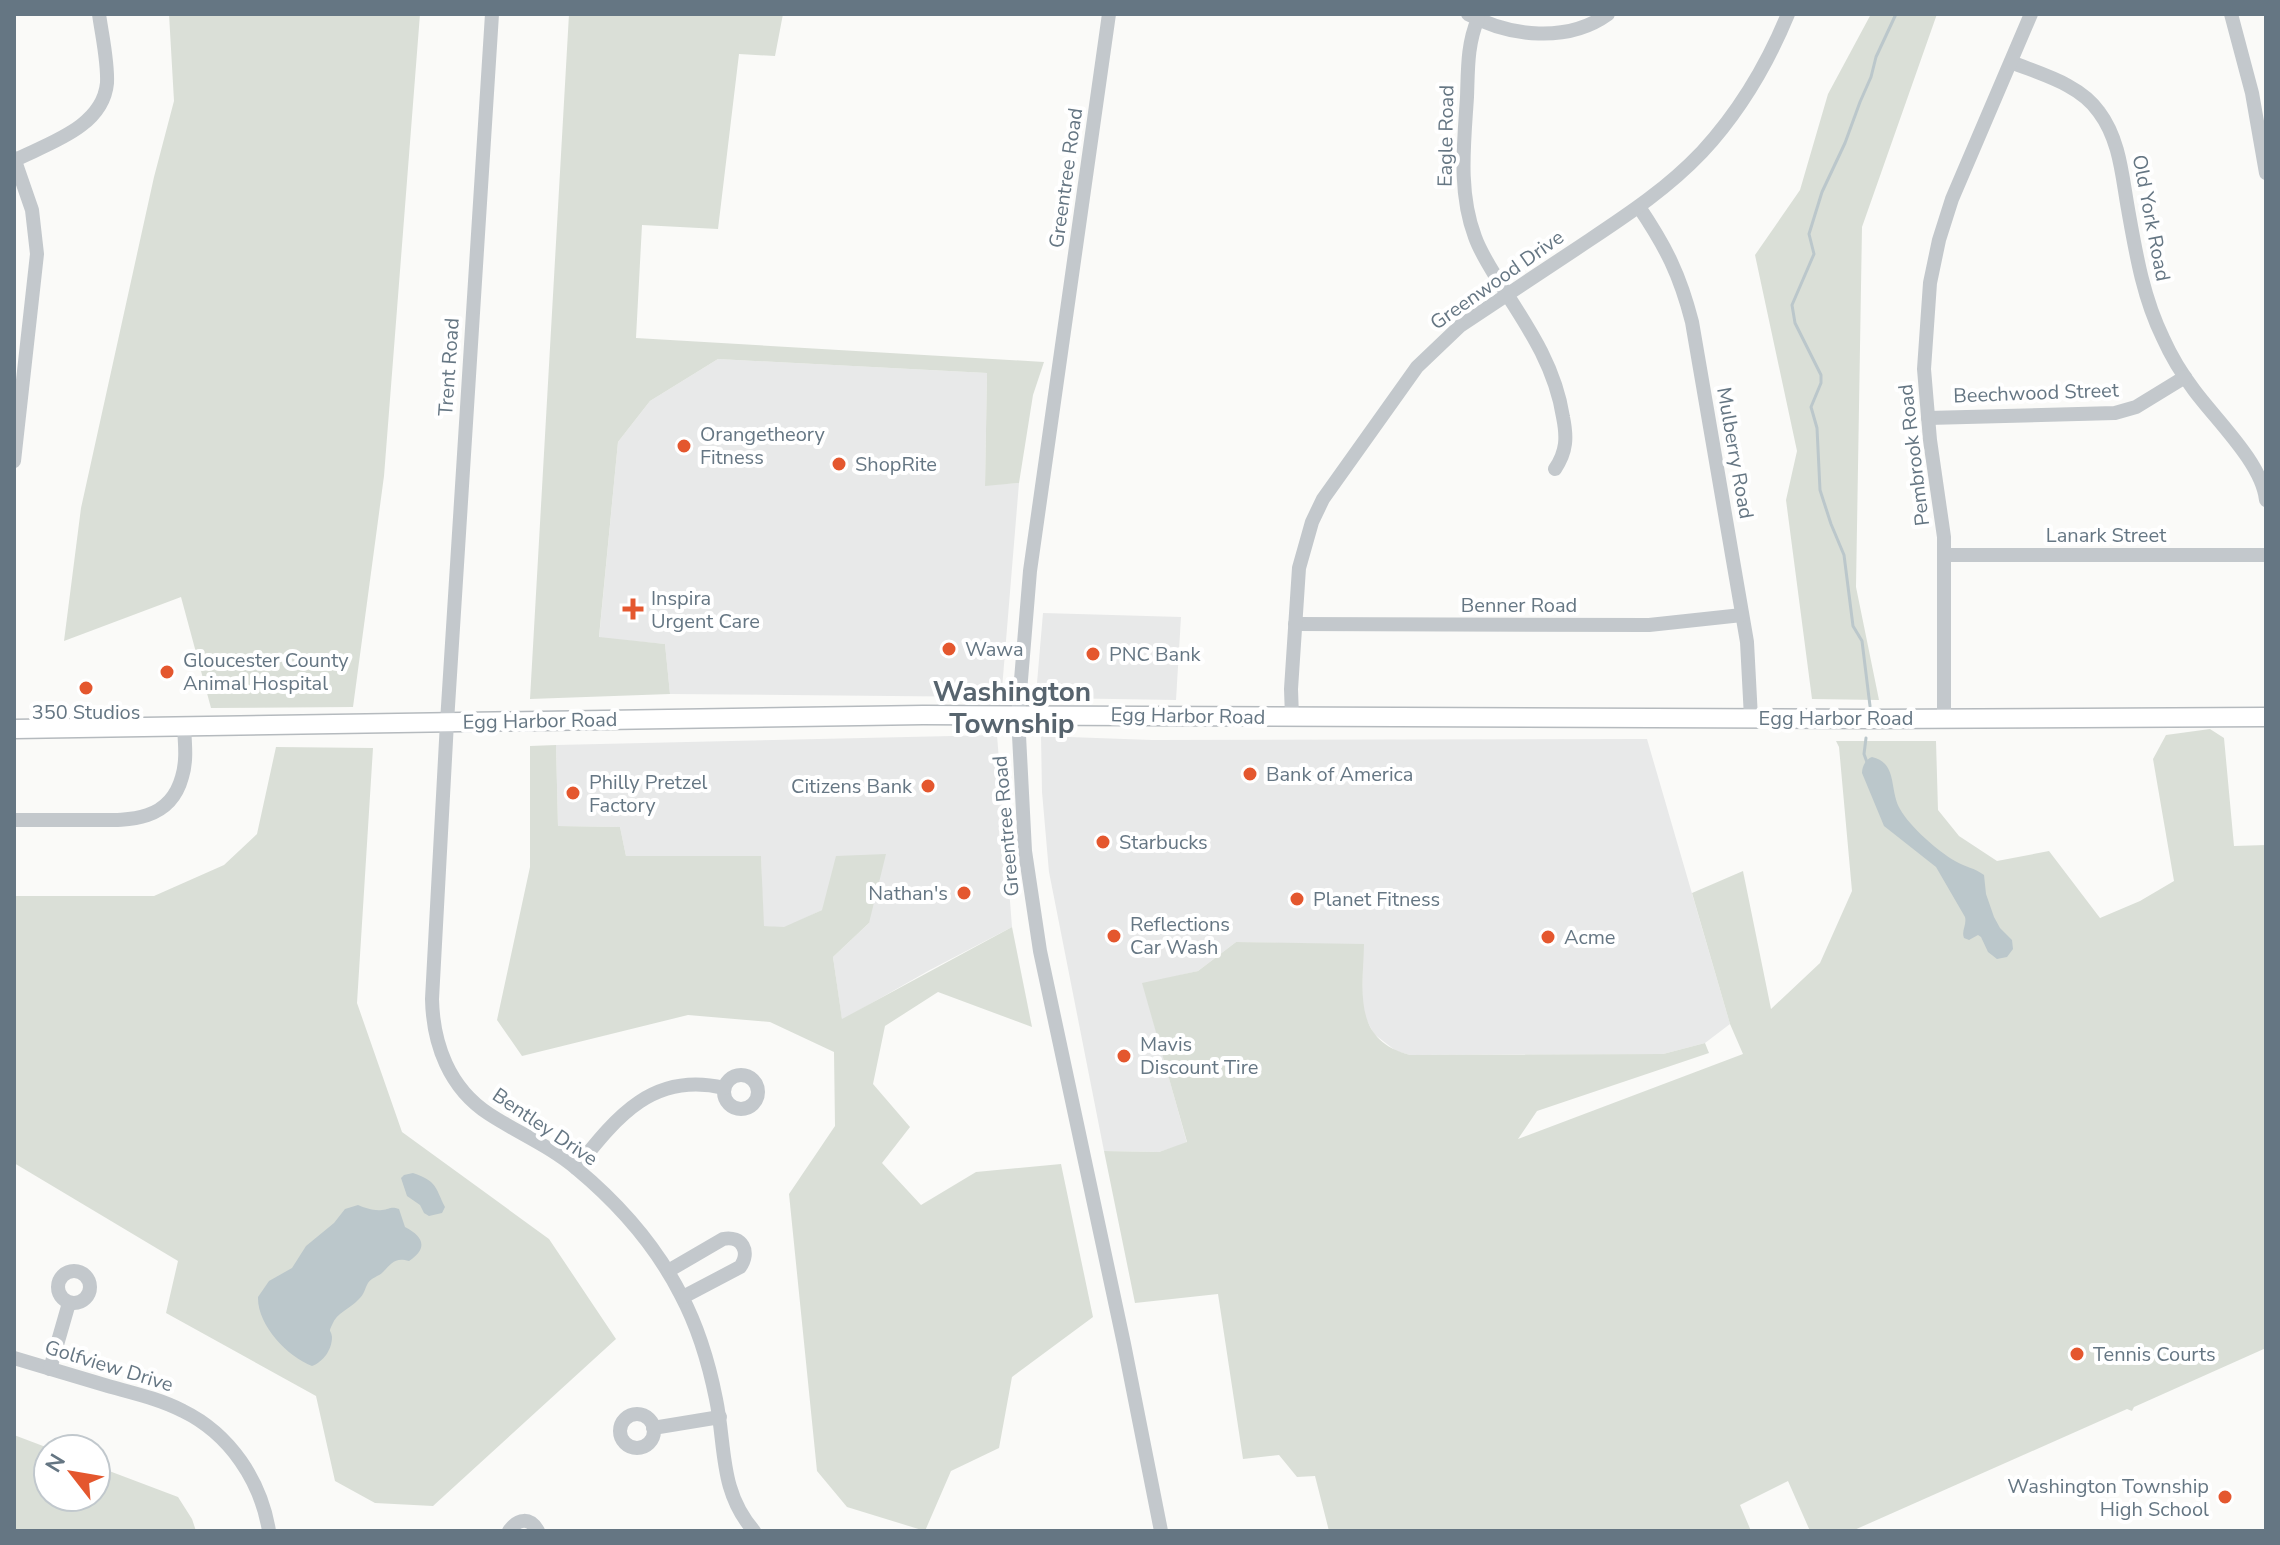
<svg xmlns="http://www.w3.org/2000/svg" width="2280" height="1545" font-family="'Nunito Sans',sans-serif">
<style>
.built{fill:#e8e9e9}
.green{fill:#dadfd7}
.water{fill:#bbc7cb}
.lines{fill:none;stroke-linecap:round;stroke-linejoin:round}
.stream{stroke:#bbc7cb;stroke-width:3}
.major-casing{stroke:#b5babe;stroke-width:21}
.minor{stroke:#c3c8cc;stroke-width:14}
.major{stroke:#fff;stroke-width:18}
.poi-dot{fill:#e4572e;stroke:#fff;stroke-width:3}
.labels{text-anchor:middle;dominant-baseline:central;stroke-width:8;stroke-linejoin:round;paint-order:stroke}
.street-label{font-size:20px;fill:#657683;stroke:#fff}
.poi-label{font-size:20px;fill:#657683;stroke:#fff;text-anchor:start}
.district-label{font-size:28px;font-weight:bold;fill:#57646e;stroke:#fff}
</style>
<rect width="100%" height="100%" fill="#fafaf8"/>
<g class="built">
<polygon points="718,359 987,373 985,485 1019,483 1002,689 994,697 670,694 665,644 599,638 618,442 650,401"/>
<polygon points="1043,613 1181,617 1176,700 1051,698 1042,692 1037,683"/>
<polygon points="997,735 1012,927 928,971 842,1020 833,957 869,923 822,910 784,928 763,926 761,856 626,856 620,827 558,826 556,745"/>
<polygon points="1041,736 1152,740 1647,739 1730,1024 1705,1043 1663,1054 1410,1055 1396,1051 1374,1034 1362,1011 1363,945 1236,942 1198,971 1143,984 1187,1143 1159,1152 1104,1151 1049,872 1042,792"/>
</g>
<g class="green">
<polygon points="169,14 420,14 384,476 353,707 211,708 181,597 64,641 81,508 154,177 174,101"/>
<polygon points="569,14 783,14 775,56 739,54 718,229 642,225 636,338 1044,362 1033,395 1019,483 985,486 987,373 718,359 650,401 618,442 599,637 665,644 670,694 530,699"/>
<polygon points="1871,14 1937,14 1862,227 1856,587 1879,700 1812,699 1786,500 1797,451 1755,255 1800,190 1828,94"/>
<path d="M2210 729 2224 738 2234 846 2266 845V1348L2134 1407 2132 1411 2127 1409 1852 1531H1810L1788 1481 1740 1505 1751 1531H1329L1315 1476 1297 1477 1279 1455 1243 1459 1218 1294 1135 1303 1104 1151 1159 1152 1187 1142 1142 983 1198 971 1236 942 1364 944C1363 992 1352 1040 1410 1055L1663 1054 1705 1043 1709 1053 1537 1111 1518 1139 1743 1054 1730 1024 1692 893 1743 871 1771 1009 1820 963 1852 891 1839 747 1836 741H1936L1938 810 1959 836 1997 861 2049 851 2100 918 2140 901 2174 881 2153 759 2166 735Z"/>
<polygon points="556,745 558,826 620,827 626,856 761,856 764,926 784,927 822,910 836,856 886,854 869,923 833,957 842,1019 1012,927 1032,1027 938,992 885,1026 873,1084 910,1127 882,1163 921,1205 976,1172 1061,1164 1093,1317 1012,1377 999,1448 951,1471 925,1531 847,1507 817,1471 789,1194 835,1126 834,1052 770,1022 688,1015 522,1056 497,1020 530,867 530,746"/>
<polygon points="276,747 373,748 357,1003 402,1132 549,1239 616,1339 433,1506 375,1503 335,1481 316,1396 166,1313 178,1261 14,1163 14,896 154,896 224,865 257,834"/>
<polygon points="14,1435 51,1449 48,1449 48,1497 96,1497 96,1466 178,1497 192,1519 196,1531 14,1531"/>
</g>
<g class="water">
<path d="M1872 757C1898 763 1889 790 1900 809 1910 827 1938 851 1955 861 1965 867 1975 868 1984 875L1986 894 1994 917 2000 928 2012 940 2013 949 2007 957 1997 959 1988 952 1981 937 1978 935 1969 940 1964 938C1961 931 1967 925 1965 917L1936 867 1884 826 1862 773C1862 766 1866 759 1872 757Z"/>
<path d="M413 1173C437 1181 435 1187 445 1207L442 1213 429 1216 424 1213 420 1205 407 1196 401 1178 404 1175Z"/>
<path d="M358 1205C365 1208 374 1211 382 1210 390 1209 391 1206 399 1209L405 1227C424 1237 428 1248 409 1261 395 1257 392 1263 383 1272 378 1277 372 1277 368 1283 365 1288 364 1295 359 1299 350 1309 337 1312 332 1325 328 1333 331 1329 332 1337 332 1350 323 1362 312 1366 288 1357 257 1325 258 1297L269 1281 292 1268 306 1246 334 1223 345 1209Z"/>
</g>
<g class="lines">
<g class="stream">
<polyline points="1870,706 1862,641 1853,626 1844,555 1831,524 1820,490 1817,428 1811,407 1821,383 1821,375 1795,323 1792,305 1814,254 1809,234 1822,192 1845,143 1860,102 1871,77 1876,57 1896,14"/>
<polyline points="1866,738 1864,754 1868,765"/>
</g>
<defs>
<polyline id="major" points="14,729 923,715 1870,719 2266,717"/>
</defs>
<use href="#major" class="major-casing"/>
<g class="minor">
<path d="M492 14 447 722 432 999C433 1044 449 1088 489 1114 518 1133 550 1146 577 1169 619 1204 656 1246 681 1295 698 1327 709 1364 716 1399 726 1447 719 1491 754 1531"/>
<polyline points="1109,14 1030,571 1018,716 1025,851 1040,951 1124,1344 1161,1531"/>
<path d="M1468 14C1510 37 1568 43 1608 14"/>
<polyline points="2231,14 2252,93 2266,173"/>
<path d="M1478 19C1467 44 1468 71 1467 97 1464 144 1458 192 1475 237 1481 254 1492 270 1501 285 1528 327 1555 366 1563 417 1567 437 1567 451 1555 469"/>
<path d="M2011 62C2040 74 2080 84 2099 112 2120 140 2122 176 2128 209 2136 254 2143 297 2163 338 2171 356 2182 374 2194 390 2216 420 2262 463 2266 500"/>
<polyline points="14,158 32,210 37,254 14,461"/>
<path d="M15 160C49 143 103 127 107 83 108 61 102 36 99 14"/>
<path d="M1639 207C1666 247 1680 275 1692 322L1747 642 1751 718"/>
<polyline points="1928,418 2115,413 2136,407 2185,377"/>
<polyline points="1945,555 2266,555"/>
<polyline points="1295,624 1649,625 1742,615"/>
<path d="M1292 717 1291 689 1299 568 1312 522 1323 499 1417 367 1460 326C1501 299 1541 272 1582 245 1624 217 1666 190 1702 152 1739 112 1767 65 1788 14"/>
<polyline points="1944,718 1944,537 1930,440 1924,369 1930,283 1939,240 1952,199 2031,14"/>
<path d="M14 820C37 820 60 820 83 820 123 820 169 825 182 777 187 761 185 744 184 727"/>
<circle cx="741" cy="1092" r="17"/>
<path d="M576 1168C616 1118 652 1071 724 1088"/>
<circle cx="74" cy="1287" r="16"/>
<path d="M668 1271 723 1239C742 1235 751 1252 740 1267L683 1297"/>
<path d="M14 1358C45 1367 77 1377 108 1386 133 1393 160 1399 183 1411 230 1434 261 1481 269 1531"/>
<polyline points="50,1369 69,1303"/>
<circle cx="637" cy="1431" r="17"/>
<polyline points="653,1428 720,1417"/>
<path d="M509 1531C518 1518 530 1517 538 1531"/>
</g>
<use href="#major" class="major"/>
</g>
<g class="poi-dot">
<circle cx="684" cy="446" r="8"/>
<circle cx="839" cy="464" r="8"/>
<path d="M629 597h8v8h8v8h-8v8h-8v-8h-8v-8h8z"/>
<circle cx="949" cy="649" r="8"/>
<circle cx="1093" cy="654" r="8"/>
<circle cx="167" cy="672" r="8"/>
<circle cx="86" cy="688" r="8"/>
<circle cx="1250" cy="774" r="8"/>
<circle cx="928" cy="786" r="8"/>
<circle cx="573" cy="793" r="8"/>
<circle cx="1103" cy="842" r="8"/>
<circle cx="964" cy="893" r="8"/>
<circle cx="1297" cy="899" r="8"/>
<circle cx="1114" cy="936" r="8"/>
<circle cx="1548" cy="937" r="8"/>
<circle cx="1124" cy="1056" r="8"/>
<circle cx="2077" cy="1354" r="8"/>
<circle cx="2225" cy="1497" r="8"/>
</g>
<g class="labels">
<g class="street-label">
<text transform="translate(1446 136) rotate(-89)">Eagle Road</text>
<text transform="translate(1066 178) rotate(-82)">Greentree Road</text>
<text transform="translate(2151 218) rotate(79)">Old York Road</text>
<text transform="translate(1497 280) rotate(-35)">Greenwood Drive</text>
<text transform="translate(449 367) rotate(-86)">Trent Road</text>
<text transform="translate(2036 393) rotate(-2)">Beechwood Street</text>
<text transform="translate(1735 453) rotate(80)">Mulberry Road</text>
<text transform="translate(1914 455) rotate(-97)">Pembrook Road</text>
<text x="2106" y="535">Lanark Street</text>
<text x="1519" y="605">Benner Road</text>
<text transform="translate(1188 716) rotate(1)">Egg Harbor Road</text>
<text x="1836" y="718">Egg Harbor Road</text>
<text transform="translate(540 721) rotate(-1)">Egg Harbor Road</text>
<text transform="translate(1006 826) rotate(-95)">Greentree Road</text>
<text transform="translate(545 1127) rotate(34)">Bentley Drive</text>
<text transform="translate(109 1366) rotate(17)">Golfview Drive</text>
</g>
<g class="poi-label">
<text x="700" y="434">Orangetheory<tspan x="700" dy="23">Fitness</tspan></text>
<text x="855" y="464">ShopRite</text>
<text x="651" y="598">Inspira<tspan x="651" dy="23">Urgent Care</tspan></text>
<text x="965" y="649">Wawa</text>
<text x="1109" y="654">PNC Bank</text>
<text x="183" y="660">Gloucester County<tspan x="183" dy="23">Animal Hospital</tspan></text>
<text x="86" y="712" text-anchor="middle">350 Studios</text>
<text x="1266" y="774">Bank of America</text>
<text x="589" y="782">Philly Pretzel<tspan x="589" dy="23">Factory</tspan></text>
<text x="912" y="786" text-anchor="end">Citizens Bank</text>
<text x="1119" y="842">Starbucks</text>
<text x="948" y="893" text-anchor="end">Nathan's</text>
<text x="1313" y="899">Planet Fitness</text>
<text x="1130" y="924">Reflections<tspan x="1130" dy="23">Car Wash</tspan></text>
<text x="1564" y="937">Acme</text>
<text x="1140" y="1044">Mavis<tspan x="1140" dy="23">Discount Tire</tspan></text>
<text x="2093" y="1354">Tennis Courts</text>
<text x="2209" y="1486" text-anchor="end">Washington Township<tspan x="2209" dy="23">High School</tspan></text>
</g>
<g class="district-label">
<text x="1012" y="692">Washington<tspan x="1012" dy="32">Township</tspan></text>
</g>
</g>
<rect width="2280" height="1545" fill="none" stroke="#657683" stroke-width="32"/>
<g transform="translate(72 1473) rotate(301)"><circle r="38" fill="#ffffff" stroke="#c1c8cd" stroke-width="2"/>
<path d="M0-6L14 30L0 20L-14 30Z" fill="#e4572e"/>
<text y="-12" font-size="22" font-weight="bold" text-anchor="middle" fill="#657683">N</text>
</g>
</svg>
